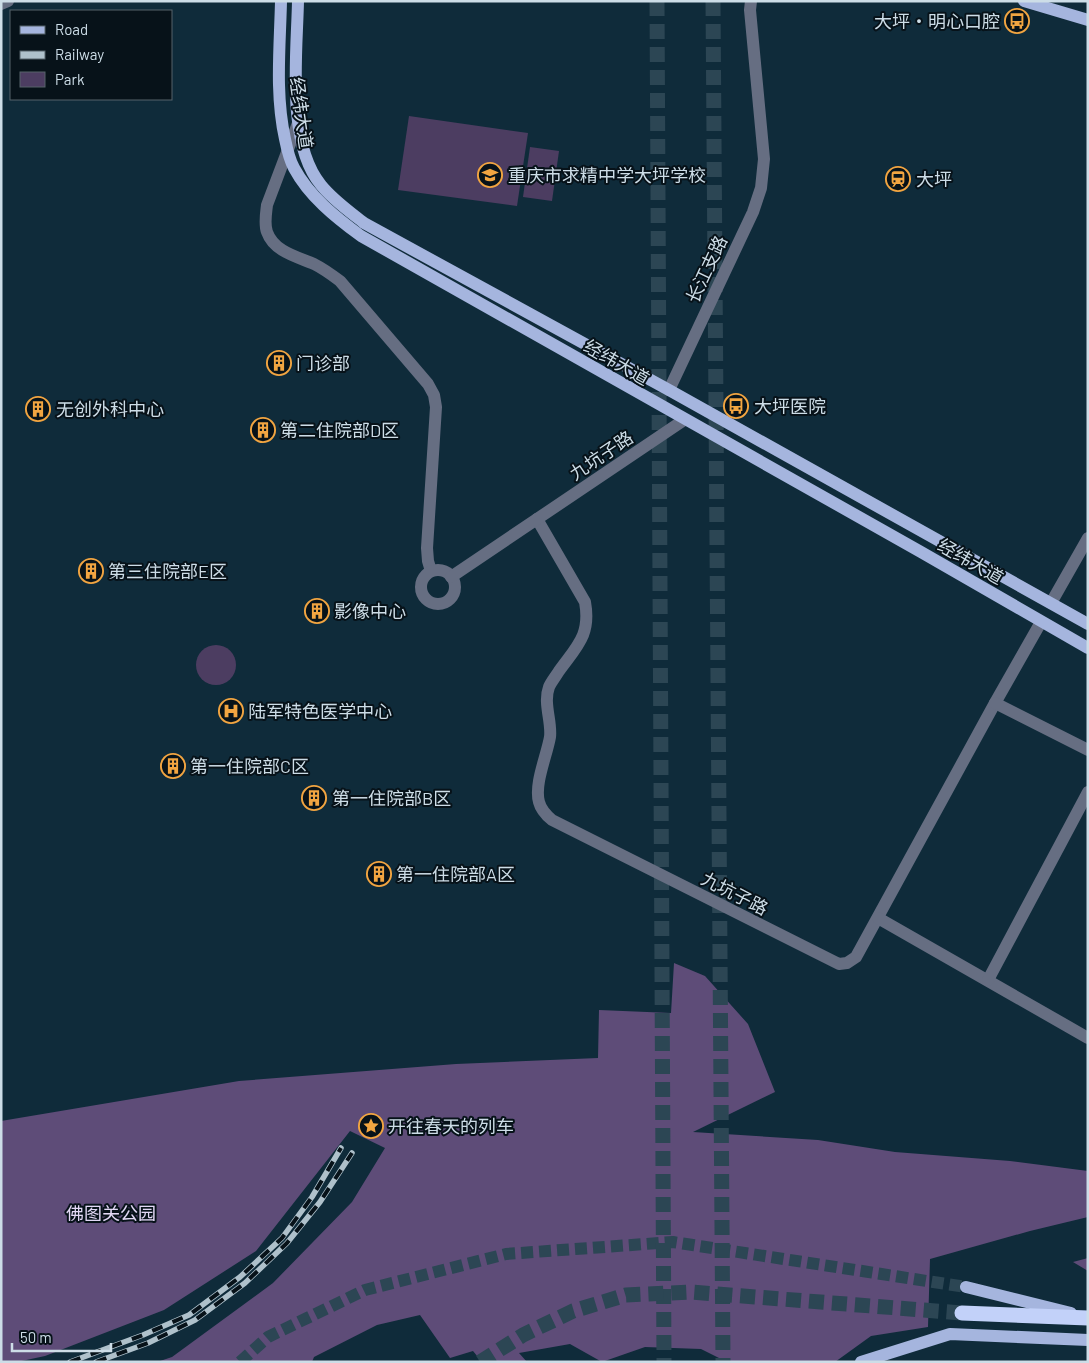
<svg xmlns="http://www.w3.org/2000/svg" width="1089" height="1363" font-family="Barlow,'Noto Sans SC',sans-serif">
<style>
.green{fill:#4c3d61}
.forest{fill:#5e4c78}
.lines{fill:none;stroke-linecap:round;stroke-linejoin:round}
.major-tunnel{stroke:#2c4654;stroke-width:12;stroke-dasharray:12 6;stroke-linecap:butt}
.highway-tunnel{stroke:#2c4654;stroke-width:15;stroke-dasharray:15 8;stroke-linecap:butt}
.minor{stroke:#666e82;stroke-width:12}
.major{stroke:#a5b5de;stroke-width:12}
.highway{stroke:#c2d1f9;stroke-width:15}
.rail-casing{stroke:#afc1cb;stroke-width:5.5}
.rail{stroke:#071219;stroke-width:4;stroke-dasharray:11;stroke-linecap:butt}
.labels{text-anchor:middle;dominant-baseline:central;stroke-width:4;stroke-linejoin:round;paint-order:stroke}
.poi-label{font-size:18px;fill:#cddde7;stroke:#071219;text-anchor:start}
.street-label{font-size:18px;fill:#cddde7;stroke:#071219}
.park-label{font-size:18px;fill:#e2d8f5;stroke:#071219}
</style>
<rect width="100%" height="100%" fill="#0f2b3a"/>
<g class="green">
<polygon points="409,116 528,133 517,206 398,190"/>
<polygon points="530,147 559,151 552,201 523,197"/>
<circle cx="216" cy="665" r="20"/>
</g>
<g class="forest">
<polygon points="674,963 705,976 748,1024 775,1092 693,1132 818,1140 895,1152 1010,1161 1088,1171 1088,1217 1030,1231 930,1259 928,1327 871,1336 835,1362 727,1362 701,1349 645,1347 602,1362 570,1344 519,1353 527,1362 482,1362 473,1351 450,1358 420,1315 377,1325 314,1357 312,1362 157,1362 172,1357 273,1283 352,1202 385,1148 350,1131 256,1251 164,1310 45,1356 17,1362 1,1362 1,1121 239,1081 456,1064 598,1058 599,1010 671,1013"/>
<polygon points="1088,1258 1088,1271 1073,1262"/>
</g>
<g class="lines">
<polyline class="major-tunnel" points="240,1362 268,1337 365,1290 506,1254 673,1242 966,1287"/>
<g class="highway-tunnel">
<polyline points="657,1 664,1362"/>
<polyline points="713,1 723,1362"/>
<polyline points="480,1362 523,1335 573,1311 626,1295 691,1292 962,1313"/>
</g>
<g class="minor">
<polyline points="1,4 8,1"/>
<path d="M298 123 267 205C266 214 264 224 267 232 274 252 298 257 314 264 324 269 332 275 340 281L428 384 434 395 436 407 427 548 428 561 431 571"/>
<polyline points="669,390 753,212 761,188 764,159 750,10 751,1"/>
<path d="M537 519 585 602C591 635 577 646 559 671 556 676 551 682 549 687 543 703 552 722 550 737 547 755 534 784 539 802 541 810 546 815 552 820L839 964 847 963 856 957 995 703 1041 622"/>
<circle cx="438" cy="587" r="17"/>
<polyline points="451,577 684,420"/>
<polyline points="1051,603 1088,538"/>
<polyline points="995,703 1088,750"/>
<polyline points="878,918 1088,1038"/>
<polyline points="988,980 1088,792"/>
</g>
<g class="major">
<path d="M281 1C280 47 275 94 285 139 287 149 289 159 294 168 309 196 335 217 361 236L921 552 1088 648"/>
<path d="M298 1C297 54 286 143 321 185 333 200 349 211 364 223L669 390 1088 624"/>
<polyline points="1024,1 1088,20"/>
<polyline points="966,1287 1071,1313"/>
<polyline points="861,1362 950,1334 1088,1340"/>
</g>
<polyline class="highway" points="962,1313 1088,1318"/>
<defs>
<g id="rail">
<polyline points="70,1362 143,1335 189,1315 240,1277 282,1238 312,1197 341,1148"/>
<polyline points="96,1362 148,1343 195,1320 245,1283 287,1243 320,1202 352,1153"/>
</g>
</defs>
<use href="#rail" class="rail-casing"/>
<use href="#rail" class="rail"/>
</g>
<defs>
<symbol id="bus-ring" viewBox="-11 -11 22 22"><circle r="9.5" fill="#071219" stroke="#f2a541" stroke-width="1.5"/><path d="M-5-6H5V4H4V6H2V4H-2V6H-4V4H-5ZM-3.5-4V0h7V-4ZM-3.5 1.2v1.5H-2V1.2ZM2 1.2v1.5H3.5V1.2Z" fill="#f2a541"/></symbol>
<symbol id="school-ring" viewBox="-11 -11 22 22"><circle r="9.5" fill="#071219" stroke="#f2a541" stroke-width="1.5"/><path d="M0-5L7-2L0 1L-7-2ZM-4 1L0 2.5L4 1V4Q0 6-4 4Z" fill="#f2a541"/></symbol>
<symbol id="station-ring" viewBox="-11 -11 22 22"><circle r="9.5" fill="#071219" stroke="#f2a541" stroke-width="1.5"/><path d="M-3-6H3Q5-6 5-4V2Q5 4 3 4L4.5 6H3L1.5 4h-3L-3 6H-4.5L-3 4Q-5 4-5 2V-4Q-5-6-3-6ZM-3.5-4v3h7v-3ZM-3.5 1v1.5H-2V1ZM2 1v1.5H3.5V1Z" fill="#f2a541"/></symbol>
<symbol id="building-ring" viewBox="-11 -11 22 22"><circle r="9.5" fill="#071219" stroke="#f2a541" stroke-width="1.5"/><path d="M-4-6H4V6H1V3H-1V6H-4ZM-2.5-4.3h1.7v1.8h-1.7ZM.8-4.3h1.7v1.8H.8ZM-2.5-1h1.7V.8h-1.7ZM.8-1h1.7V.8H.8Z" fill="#f2a541"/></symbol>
<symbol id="hospital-ring" viewBox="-11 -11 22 22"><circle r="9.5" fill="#071219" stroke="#f2a541" stroke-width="1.5"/><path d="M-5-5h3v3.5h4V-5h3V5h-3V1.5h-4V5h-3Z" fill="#f2a541"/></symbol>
<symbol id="sight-ring" viewBox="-11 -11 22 22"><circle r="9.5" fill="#071219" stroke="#f2a541" stroke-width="1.5"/><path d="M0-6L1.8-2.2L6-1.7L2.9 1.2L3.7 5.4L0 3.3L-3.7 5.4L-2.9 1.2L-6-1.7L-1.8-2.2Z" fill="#f2a541"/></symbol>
</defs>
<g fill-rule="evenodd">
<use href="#bus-ring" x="1003" y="7" width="28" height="28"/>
<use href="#school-ring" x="476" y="161" width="28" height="28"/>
<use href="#station-ring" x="884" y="165" width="28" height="28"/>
<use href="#building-ring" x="265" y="349" width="28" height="28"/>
<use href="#bus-ring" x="722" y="392" width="28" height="28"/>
<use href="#building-ring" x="24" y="395" width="28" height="28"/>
<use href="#building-ring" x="249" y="416" width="28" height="28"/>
<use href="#building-ring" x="77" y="557" width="28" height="28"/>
<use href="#building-ring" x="303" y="597" width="28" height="28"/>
<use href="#hospital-ring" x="217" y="697" width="28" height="28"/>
<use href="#building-ring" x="159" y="752" width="28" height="28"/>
<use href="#building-ring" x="300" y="784" width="28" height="28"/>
<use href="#building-ring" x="365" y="860" width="28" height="28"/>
<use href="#sight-ring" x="357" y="1112" width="28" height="28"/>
</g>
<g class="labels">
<g class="poi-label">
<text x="1000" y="21" text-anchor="end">大坪‧明心口腔</text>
<text x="508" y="175">重庆市求精中学大坪学校</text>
<text x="916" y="179">大坪</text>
<text x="296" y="363">门诊部</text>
<text x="754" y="406">大坪医院</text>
<text x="56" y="409">无创外科中心</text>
<text x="280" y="430">第二住院部D区</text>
<text x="108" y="571">第三住院部E区</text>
<text x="334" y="611">影像中心</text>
<text x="248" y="711">陆军特色医学中心</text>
<text x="190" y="766">第一住院部C区</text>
<text x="332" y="798">第一住院部B区</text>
<text x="396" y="874">第一住院部A区</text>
<text x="388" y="1126">开往春天的列车</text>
</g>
<g class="street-label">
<text transform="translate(302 113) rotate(82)">经纬大道</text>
<text transform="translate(706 269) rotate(-65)">长江支路</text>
<text transform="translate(617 362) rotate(30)">经纬大道</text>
<text transform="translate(601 455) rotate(-34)">九坑子路</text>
<text transform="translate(971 561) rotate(30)">经纬大道</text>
<text transform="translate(735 893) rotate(27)">九坑子路</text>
</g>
<g class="park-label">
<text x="111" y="1213">佛图关公园</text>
</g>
</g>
<rect width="1089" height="1363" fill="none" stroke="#cddde7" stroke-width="5"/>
<rect x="10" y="10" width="162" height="90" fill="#071219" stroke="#56636b"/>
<rect x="20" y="26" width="25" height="8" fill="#a5b5de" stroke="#56636b"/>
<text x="55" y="35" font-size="15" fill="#cddde7">Road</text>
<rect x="20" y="51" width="25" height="8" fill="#afc1cb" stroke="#56636b"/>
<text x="55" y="60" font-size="15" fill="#cddde7">Railway</text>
<rect x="20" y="72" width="25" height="15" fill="#4c3d61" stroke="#56636b"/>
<text x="55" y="85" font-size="15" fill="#cddde7">Park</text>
<path d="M12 1343v8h99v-8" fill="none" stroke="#cddde7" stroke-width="2.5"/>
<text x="20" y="1343" font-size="15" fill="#cddde7" stroke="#071219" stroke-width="4" paint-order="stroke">50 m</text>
</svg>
